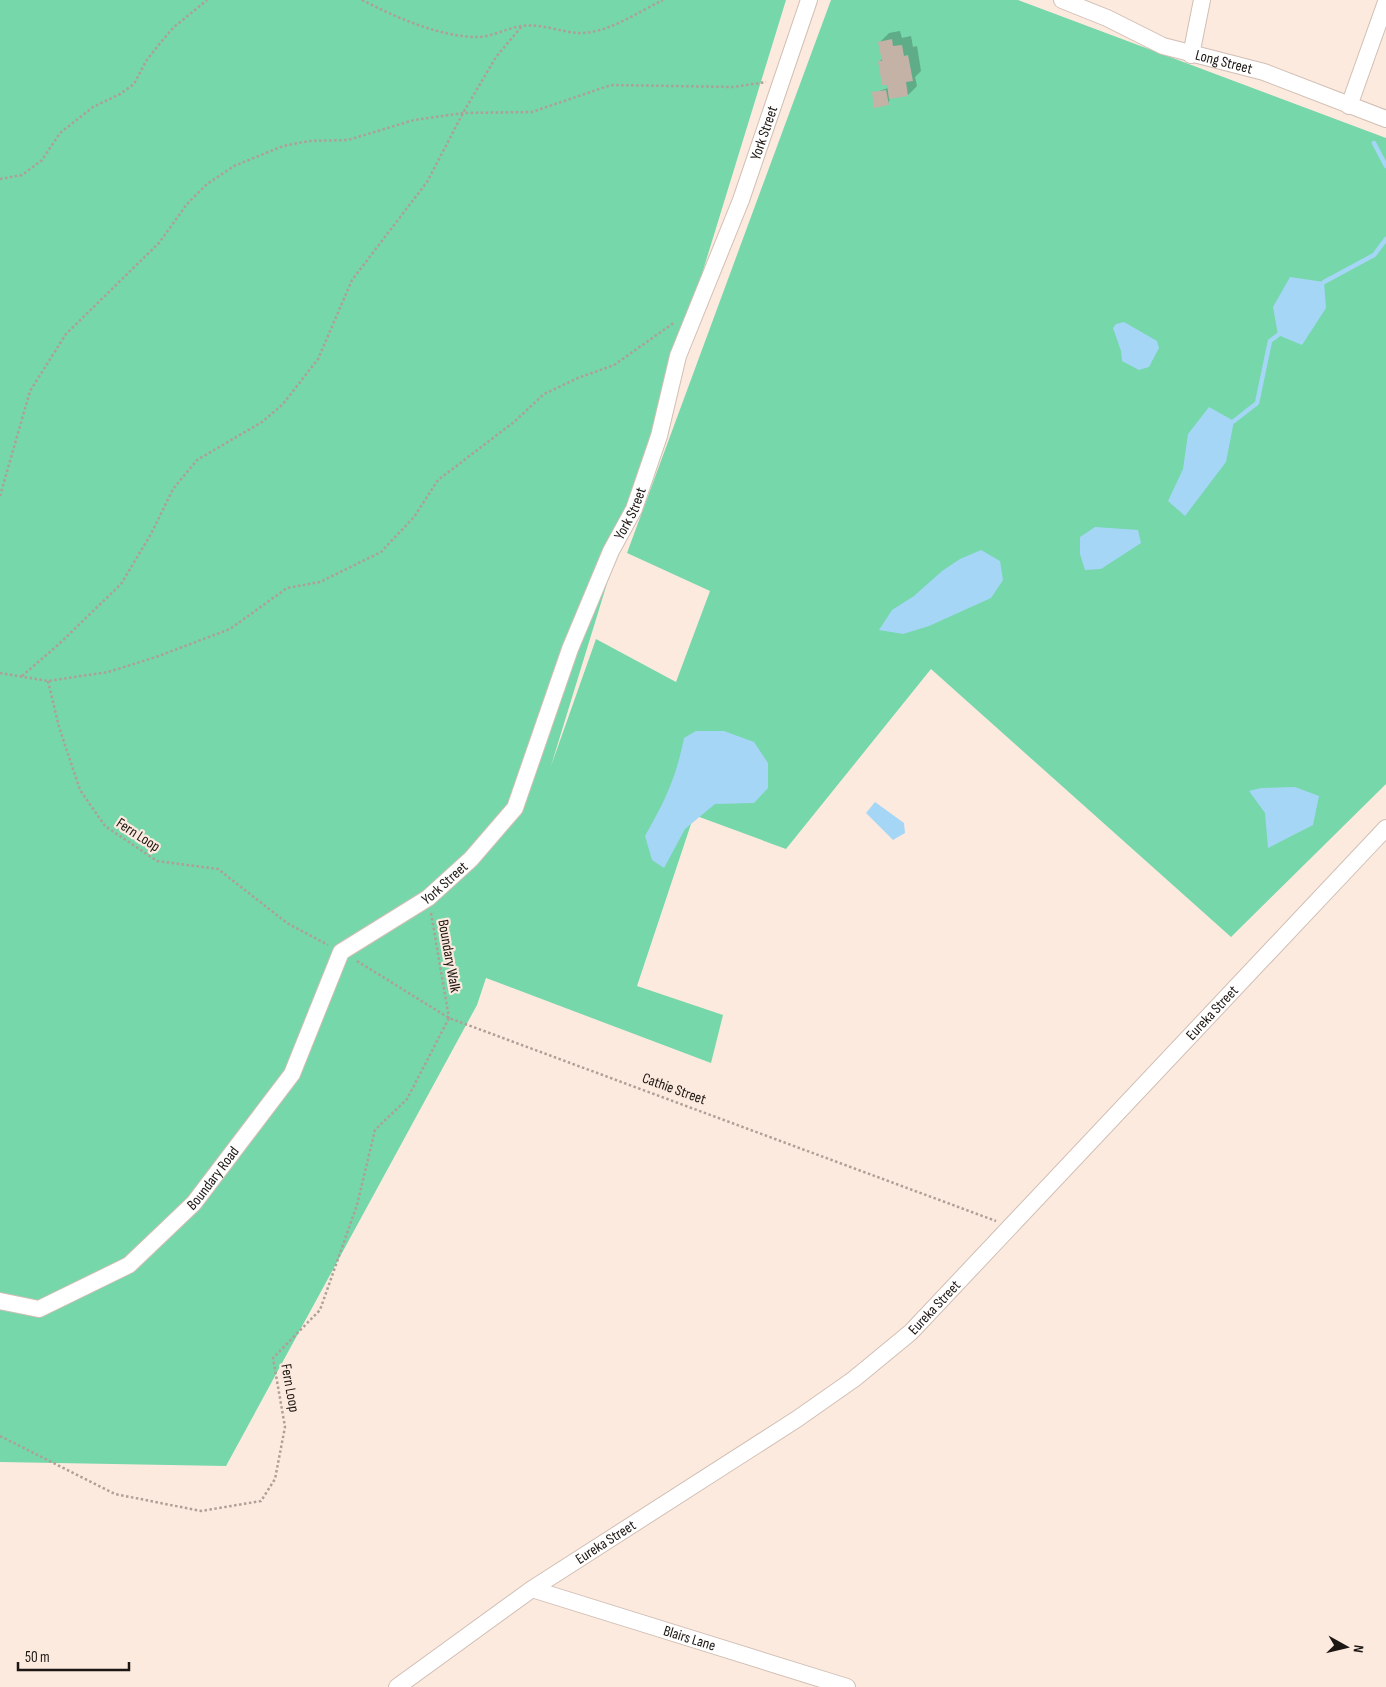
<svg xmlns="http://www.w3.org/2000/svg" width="1386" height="1687" font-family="'Sofia Sans Condensed',sans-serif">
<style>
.forest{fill:#76d7aa}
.water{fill:#a5d6f6}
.shadow{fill:#0003}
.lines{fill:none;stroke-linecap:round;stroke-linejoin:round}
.stream{stroke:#a5d6f6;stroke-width:4.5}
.building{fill:#c4b2a7}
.minor-casing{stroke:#d1bfb4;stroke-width:18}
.path{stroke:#ae9f97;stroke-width:2.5;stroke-dasharray:2.5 2.5;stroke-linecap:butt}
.minor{stroke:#fff;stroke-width:16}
.labels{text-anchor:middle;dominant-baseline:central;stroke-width:4.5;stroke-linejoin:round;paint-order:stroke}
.street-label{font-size:15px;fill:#1d1713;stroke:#fdeadf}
</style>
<rect width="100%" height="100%" fill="#fdeadf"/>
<polygon class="forest" points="0,0 786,0 551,766 596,639 676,682 710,591 627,553 831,0 1018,0 1386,138 1386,784 1231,937 931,669 786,849 694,815 637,986 723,1015 711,1063 486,978 477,1005 226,1466 0,1462"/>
<g class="water">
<polygon points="1290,277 1324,282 1326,308 1302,345 1278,335 1273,307"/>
<polygon points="1124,322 1157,341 1159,348 1149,367 1139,370 1122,361 1121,351 1113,328 1116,324"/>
<polygon points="1209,407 1234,421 1226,462 1185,516 1168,501 1183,469 1188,434"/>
<polygon points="1095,527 1138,530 1141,543 1101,569 1085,570 1080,554 1080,537"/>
<polygon points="981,550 1000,561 1003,580 991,598 929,626 903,634 879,630 892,610 914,596 942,571 960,559"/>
<path d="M696 731H724L754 742 768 763V788L754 803 715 804 685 829 664 868 652 860 645 836C665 801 676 778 684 738Z"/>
<polygon points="1295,787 1319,796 1313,825 1268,848 1265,813 1249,791 1261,788"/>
<polygon points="875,802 904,823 905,833 893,840 866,813"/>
</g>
<polygon class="shadow" points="900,31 902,38 911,36 913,47 917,46 921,71 915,77 917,86 908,95 890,98 888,104 873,93 888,88 879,62 883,58 880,42 889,33"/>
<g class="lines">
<g class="stream">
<polyline points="1374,143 1386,166"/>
<polyline points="1324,282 1374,255 1386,239"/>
<polyline points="1234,421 1257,403 1270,341 1278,335"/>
</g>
</g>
<g class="building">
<polygon points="892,39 893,46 902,45 904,56 908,55 913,81 906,82 908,96 889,99 887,85 882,85 878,61 882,61 878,42"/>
<polygon points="886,90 889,105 874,108 872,92"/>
</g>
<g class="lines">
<defs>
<g id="minor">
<path id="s1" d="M1062 0 1107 18 1163 46 1264 72 1386 119"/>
<polyline points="1191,55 1202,0"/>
<polyline points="1349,106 1386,2"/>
<path id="s2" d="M0 1301 39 1309 129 1265 194 1203 292 1074 341 952 428 898 471 859 515 808 570 649 611 551 634 509 659 436 678 356 741 200 809 0"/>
<path id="s3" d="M532 1589 847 1687"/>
<path id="s4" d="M397 1687 532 1589 797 1419 854 1379 911 1332 1386 828"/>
</g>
</defs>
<use href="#minor" class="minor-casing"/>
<g class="path">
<path d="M362 0C395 17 440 37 477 37 492 37 507 28 522 26 541 23 560 32 578 33 607 34 638 12 663 0"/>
<polyline points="0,179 22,175 42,160 60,133 93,107 120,94 134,84 146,61 161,42 174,27 207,0"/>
<polyline points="0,496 30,391 66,334 159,243 187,204 207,184 234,166 283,146 309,141 348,140 414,120 463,113 532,112 611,85 733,87 766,82"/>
<polyline points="0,673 48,681 108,672 156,657 230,629 287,588 320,582 381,552 414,517 438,480 514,422 544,394 578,378 614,365 675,322"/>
<polyline points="22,676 59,644 121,584 151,534 173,489 197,460 262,422 283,404 318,359 352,280 427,182 463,113 496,57 522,26"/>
<polyline points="48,681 59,727 80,790 105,826 157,861 218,869 287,923 328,945"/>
<polyline points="431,913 449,1018"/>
<polyline points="357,961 449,1018 996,1221"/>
<polyline points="0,1436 115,1494 201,1511 261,1501 275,1479 285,1427 273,1358 320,1310 357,1205 375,1130 407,1099 449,1018"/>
</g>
<use href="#minor" class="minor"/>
</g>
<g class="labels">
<g class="street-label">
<text stroke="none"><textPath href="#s1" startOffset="174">Long Street</textPath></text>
<text stroke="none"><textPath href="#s2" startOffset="1472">York Street</textPath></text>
<text stroke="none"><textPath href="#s2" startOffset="1068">York Street</textPath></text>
<text transform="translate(138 835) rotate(33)">Fern Loop</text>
<text stroke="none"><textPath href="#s2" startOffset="648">York Street</textPath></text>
<text transform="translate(449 956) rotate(80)">Boundary Walk</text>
<text stroke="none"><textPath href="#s4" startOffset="1064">Eureka Street</textPath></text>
<text transform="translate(674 1089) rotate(20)">Cathie Street</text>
<text stroke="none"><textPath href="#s2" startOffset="261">Boundary Road</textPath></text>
<text stroke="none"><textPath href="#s4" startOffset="659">Eureka Street</textPath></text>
<text transform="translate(290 1388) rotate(80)">Fern Loop</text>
<text stroke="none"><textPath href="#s4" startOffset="254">Eureka Street</textPath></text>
<text stroke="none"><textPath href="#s3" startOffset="165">Blairs Lane</textPath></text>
</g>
</g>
<g transform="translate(1346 1647) rotate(98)" stroke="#fdeadf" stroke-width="4" paint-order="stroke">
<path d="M0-4L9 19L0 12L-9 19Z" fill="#1d1713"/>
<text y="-8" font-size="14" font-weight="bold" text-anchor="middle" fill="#1d1713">N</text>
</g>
<path d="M18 1662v8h111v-8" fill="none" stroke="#1d1713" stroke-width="2.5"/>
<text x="25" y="1662" font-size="15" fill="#1d1713" stroke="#fdeadf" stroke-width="4" paint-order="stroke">50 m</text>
</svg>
